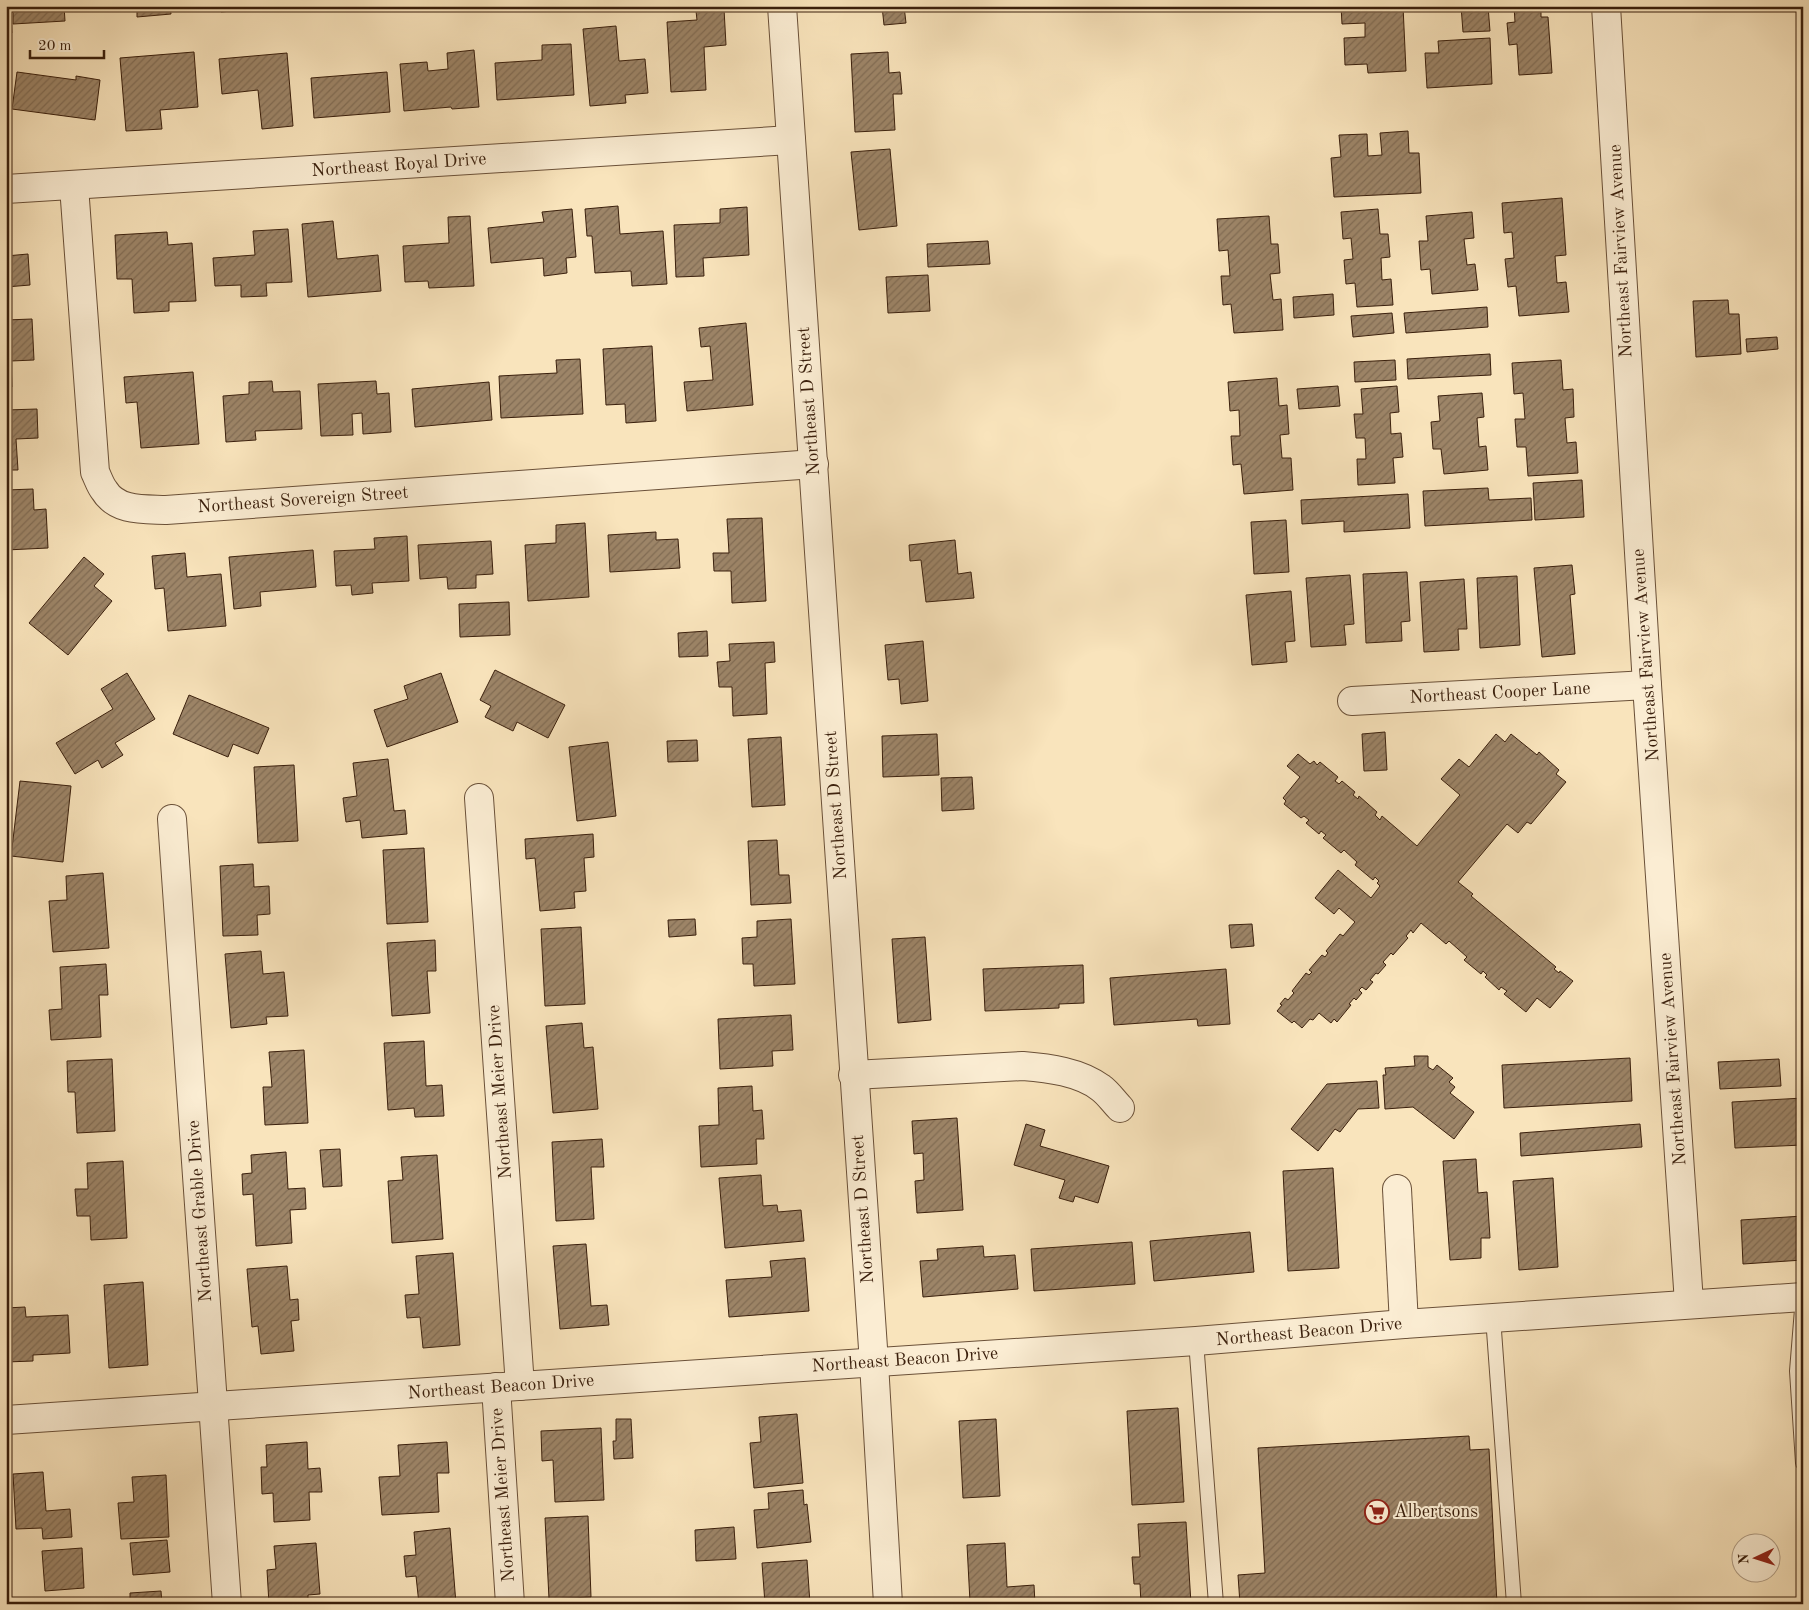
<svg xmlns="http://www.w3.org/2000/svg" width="1809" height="1610" font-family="'Old Standard TT',serif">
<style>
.building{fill:url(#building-hatch);stroke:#3a1f0c}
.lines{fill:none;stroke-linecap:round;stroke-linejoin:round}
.service-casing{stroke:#6a5038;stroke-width:16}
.minor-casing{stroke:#6a5038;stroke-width:30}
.tertiary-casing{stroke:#6a5038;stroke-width:30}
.service{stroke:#fbedd3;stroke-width:14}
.minor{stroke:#fbedd3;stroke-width:28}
.tertiary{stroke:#fbedd3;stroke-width:28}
.labels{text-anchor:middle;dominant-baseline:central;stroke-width:4;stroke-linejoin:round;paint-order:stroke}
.street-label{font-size:18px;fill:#3a1f0c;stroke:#fbedd3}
.poi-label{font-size:18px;fill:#3a1f0c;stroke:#fbedd3;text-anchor:start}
</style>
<defs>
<pattern id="building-hatch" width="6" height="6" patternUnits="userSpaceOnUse" patternTransform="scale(1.25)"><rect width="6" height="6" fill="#9d8568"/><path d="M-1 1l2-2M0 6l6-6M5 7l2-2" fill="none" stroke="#816c54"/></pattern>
</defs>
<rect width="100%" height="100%" fill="#f9e4bc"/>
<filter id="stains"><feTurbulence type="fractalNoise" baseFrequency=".004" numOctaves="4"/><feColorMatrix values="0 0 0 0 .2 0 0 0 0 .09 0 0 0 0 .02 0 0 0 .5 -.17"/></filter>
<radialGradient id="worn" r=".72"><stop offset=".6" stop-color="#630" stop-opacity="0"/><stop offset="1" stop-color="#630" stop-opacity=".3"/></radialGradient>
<g class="building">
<polygon points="6,6 10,6 12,33 6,33"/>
<polygon points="13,6 64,6 65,21 13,24"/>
<polygon points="137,6 170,6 171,14 137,17"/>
<polygon points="221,6 286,6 221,12"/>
<polygon points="882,6 904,6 906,23 884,25"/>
<polygon points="1341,6 1403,6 1406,71 1368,73 1367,64 1345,65 1344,38 1365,37 1365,23 1342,24"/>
<polygon points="1461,6 1488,6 1490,31 1463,32"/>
<polygon points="1514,6 1541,6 1541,17 1548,17 1552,73 1519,75 1517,44 1509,45 1507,23 1515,22"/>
<polygon points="724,9 726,45 704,47 706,90 671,92 667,22 697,20 696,11"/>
<polygon points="616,26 619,61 645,59 648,93 625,95 626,103 590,106 583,29"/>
<polygon points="1490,38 1492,84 1427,88 1425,53 1439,53 1438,41"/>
<polygon points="571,44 574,95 497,100 495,63 542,60 542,45"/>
<polygon points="474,50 479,107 452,109 451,107 404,111 400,64 427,62 428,71 448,69 447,53"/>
<polygon points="194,52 198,107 160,110 162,129 126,131 120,58"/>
<polygon points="888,52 889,73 900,72 902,94 893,94 895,130 855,132 851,54"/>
<polygon points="287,53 293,126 262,129 258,90 222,94 219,59"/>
<polygon points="17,72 76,80 76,76 100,80 95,120 12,109"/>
<polygon points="387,72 390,112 314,118 311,78"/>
<polygon points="1408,131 1409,153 1419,153 1421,193 1334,197 1331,158 1341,157 1339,135 1367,134 1368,156 1382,155 1380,133"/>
<polygon points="890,149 897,226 859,230 851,152"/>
<polygon points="1562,198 1566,255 1555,256 1557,283 1566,282 1569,312 1519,316 1516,286 1508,287 1505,259 1514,258 1512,232 1504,233 1502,203"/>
<polygon points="618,206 620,234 663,231 667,284 632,286 631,271 595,273 592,236 587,236 585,209"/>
<polygon points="747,207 749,255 703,258 704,276 676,277 674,225 720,223 720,209"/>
<polygon points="572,209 576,257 566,258 567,273 544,276 543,258 491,263 488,228 544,222 542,212"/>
<polygon points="1378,209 1380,234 1388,234 1390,257 1381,258 1382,280 1391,279 1393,305 1357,307 1355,283 1346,284 1344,260 1353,259 1351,238 1343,239 1341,212"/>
<polygon points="1472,212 1474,238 1464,239 1467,265 1475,264 1478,290 1432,294 1430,269 1421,270 1419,241 1428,241 1426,216"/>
<polygon points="470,216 474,286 429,288 428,281 405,282 403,246 449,243 448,217"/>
<polygon points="1269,216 1271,244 1278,244 1280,273 1270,274 1273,300 1281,299 1283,330 1234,333 1231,304 1223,305 1221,276 1230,276 1228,250 1219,251 1217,219"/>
<polygon points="333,221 337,259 378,255 381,291 308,297 302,224"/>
<polygon points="288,229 292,282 266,283 267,296 241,297 241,285 215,286 213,258 255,255 253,231"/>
<polygon points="167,232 168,245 192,243 196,301 169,302 169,311 134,313 132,279 117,279 115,235"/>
<polygon points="988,241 990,264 928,267 927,244"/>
<polygon points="28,254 30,285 6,287 6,256"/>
<polygon points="928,275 930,311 888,313 886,277"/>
<polygon points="1333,294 1334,315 1294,318 1293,297"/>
<polygon points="1728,300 1729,314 1739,314 1741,354 1696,357 1693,301"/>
<polygon points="1487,307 1488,327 1406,333 1404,313"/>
<polygon points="1392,313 1394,333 1353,337 1351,316"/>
<polygon points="32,319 34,360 11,361 12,387 6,387 6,320"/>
<polygon points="746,323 753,405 687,411 684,382 713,380 710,346 701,347 699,328"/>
<polygon points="1777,337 1778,349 1747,352 1746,339"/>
<polygon points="652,346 656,421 626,423 625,404 606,405 603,349"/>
<polygon points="1490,354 1491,375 1408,379 1407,359"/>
<polygon points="580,359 583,414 501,418 499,376 557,373 556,360"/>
<polygon points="1395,360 1396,380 1355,382 1354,362"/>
<polygon points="1561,360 1563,390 1573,389 1574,417 1565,418 1567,443 1576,442 1578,473 1528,476 1526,447 1517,447 1515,419 1525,419 1523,393 1514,394 1512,363"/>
<polygon points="193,372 199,444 141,448 137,402 126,403 124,377"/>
<polygon points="1277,378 1279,406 1287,405 1289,434 1280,435 1282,458 1291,458 1293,490 1244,494 1241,464 1233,465 1231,436 1240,436 1239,410 1230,411 1228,382"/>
<polygon points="272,381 273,392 300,391 302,429 255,431 256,440 226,442 223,396 249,394 249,382"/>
<polygon points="376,381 377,394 389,393 391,432 363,434 362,413 352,414 353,435 321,436 318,384"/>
<polygon points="489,382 492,420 415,427 412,389"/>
<polygon points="1338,386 1340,406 1299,409 1297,389"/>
<polygon points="1397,386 1399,412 1390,413 1391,434 1401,433 1403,457 1393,458 1395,483 1358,485 1357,459 1366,459 1365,438 1356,438 1354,414 1363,414 1361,389"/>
<polygon points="1482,393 1484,417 1477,418 1479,447 1486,446 1488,470 1444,474 1441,449 1433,449 1431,422 1440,421 1438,396"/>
<polygon points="37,409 38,438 16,439 18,470 6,470 6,410"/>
<polygon points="1582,480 1584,517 1535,520 1533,483"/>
<polygon points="1488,488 1489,500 1531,498 1532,520 1425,526 1423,491"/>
<polygon points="33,489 34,510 46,509 48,548 6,550 6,490"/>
<polygon points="1408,494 1410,528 1344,532 1344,521 1302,524 1301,500"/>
<polygon points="762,518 766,601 732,603 731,571 714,571 713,553 729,553 727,519"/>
<polygon points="1286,520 1289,572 1254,574 1251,522"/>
<polygon points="585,523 589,597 528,601 525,545 556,543 556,525"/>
<polygon points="656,532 656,540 678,539 680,568 610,572 608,535"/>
<polygon points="407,536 409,581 372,583 373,593 352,595 351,585 336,586 334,551 375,549 374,538"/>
<polygon points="955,540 958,574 971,572 974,598 926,602 921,560 910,561 909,545"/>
<polygon points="491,541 493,574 476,575 476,588 448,589 447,577 420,579 418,545"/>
<polygon points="313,550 316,587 260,592 261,606 234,609 229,557"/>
<polygon points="185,553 187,577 221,574 226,626 168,631 164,588 155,589 152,556"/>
<polygon points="84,557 104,574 94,586 112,601 68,655 29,623"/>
<polygon points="1572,565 1575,594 1570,595 1575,654 1542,657 1534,568"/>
<polygon points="1407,572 1410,621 1401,622 1402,641 1366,643 1363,574"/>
<polygon points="1350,575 1354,624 1344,625 1346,645 1311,647 1306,578"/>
<polygon points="1517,576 1520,645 1480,648 1477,578"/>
<polygon points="1464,579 1467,629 1458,629 1459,650 1424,652 1420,582"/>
<polygon points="1291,591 1295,641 1285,642 1287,662 1252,665 1246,595"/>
<polygon points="509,602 510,635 460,637 459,604"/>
<polygon points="707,631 708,656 679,657 678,633"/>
<polygon points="923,641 928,701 901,704 899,679 888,680 885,645"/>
<polygon points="774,642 775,662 765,663 767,714 733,716 732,687 719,687 717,662 730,661 729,644"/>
<polygon points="495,670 565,705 548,738 517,722 513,731 485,717 491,706 480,700"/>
<polygon points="127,673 155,719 115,743 123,755 102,768 98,760 75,774 56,743 113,709 101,689"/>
<polygon points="441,673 458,722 387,747 374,710 408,699 404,686"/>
<polygon points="189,695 269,728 258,754 233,744 228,757 173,734"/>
<polygon points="1385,732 1387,770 1364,771 1362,734"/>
<polygon points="937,734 939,775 883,777 882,736"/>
<polygon points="1496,734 1505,742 1511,734 1537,755 1539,752 1559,770 1556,774 1566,782 1531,824 1527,822 1518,833 1507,824 1458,882 1473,894 1471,896 1556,967 1554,969 1559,973 1560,971 1573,981 1550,1008 1537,998 1526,1012 1504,994 1507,991 1501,987 1499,990 1485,977 1487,975 1483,971 1481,974 1464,960 1467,957 1449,941 1446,944 1421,923 1413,933 1411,930 1406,936 1408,938 1393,955 1391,953 1383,962 1386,965 1378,974 1376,973 1370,980 1373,982 1366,990 1362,987 1359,990 1362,993 1356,1000 1354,998 1349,1004 1351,1005 1337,1022 1334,1019 1331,1023 1319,1013 1313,1020 1310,1019 1302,1028 1294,1021 1292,1023 1277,1011 1282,1005 1280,1004 1285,998 1288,1000 1294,993 1292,991 1306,973 1309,975 1312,972 1309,970 1322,955 1325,957 1328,953 1326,951 1340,934 1343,936 1355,922 1339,908 1334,914 1315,898 1338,870 1371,898 1380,886 1377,883 1379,881 1375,877 1373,880 1355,865 1357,862 1344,850 1341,853 1323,838 1326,835 1321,831 1319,834 1306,823 1309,820 1304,816 1301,818 1284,804 1286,801 1283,798 1300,777 1287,766 1298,754 1310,764 1314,761 1317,765 1320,762 1338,777 1335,781 1339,784 1342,781 1355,792 1353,795 1358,799 1359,796 1377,812 1375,815 1380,820 1382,816 1417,846 1460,795 1441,779 1459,759 1469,767"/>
<polygon points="781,737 785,805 752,807 748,739"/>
<polygon points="697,740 698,761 668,762 667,741"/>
<polygon points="608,742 616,816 577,821 569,747"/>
<polygon points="388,759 394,811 405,810 407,834 362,838 360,820 346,822 343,798 357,796 353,763"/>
<polygon points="294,765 298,841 258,843 254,767"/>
<polygon points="972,777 974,809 942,811 941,778"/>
<polygon points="20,781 71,786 63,862 11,856"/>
<polygon points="593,834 594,857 584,858 586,891 574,892 575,908 540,911 535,858 526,859 525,839"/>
<polygon points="777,840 779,875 789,875 791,903 751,905 748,841"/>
<polygon points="424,848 428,922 387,924 383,850"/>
<polygon points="253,864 254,887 269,886 270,914 257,915 258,935 223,936 220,866"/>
<polygon points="103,873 109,948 53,952 49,901 67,900 66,876"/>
<polygon points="695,919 696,935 669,937 668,920"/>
<polygon points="791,919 795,984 754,986 753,964 743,964 742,938 757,937 757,921"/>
<polygon points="1252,924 1254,946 1231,948 1229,925"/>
<polygon points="581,927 585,1004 545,1006 541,929"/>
<polygon points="925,937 931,1020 898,1023 892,939"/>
<polygon points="435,940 436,971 427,971 430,1013 392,1016 387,943"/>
<polygon points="261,951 263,974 284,972 288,1016 266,1017 267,1024 231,1028 225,954"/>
<polygon points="106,964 108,995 99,995 101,1037 51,1040 49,1010 62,1009 60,967"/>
<polygon points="1083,965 1084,1003 1059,1004 1059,1008 985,1011 983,969"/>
<polygon points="1226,969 1230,1024 1198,1026 1197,1019 1114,1025 1110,978"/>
<polygon points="791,1015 793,1050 772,1051 773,1066 720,1069 718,1019"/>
<polygon points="582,1023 584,1048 593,1047 598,1109 553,1113 546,1026"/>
<polygon points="424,1041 426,1086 442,1085 444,1116 415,1117 414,1108 388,1110 384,1043"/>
<polygon points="304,1050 308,1123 265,1125 263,1087 272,1087 269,1052"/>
<polygon points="1414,1056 1428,1056 1428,1067 1433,1070 1437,1065 1453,1078 1449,1082 1455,1087 1450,1093 1474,1112 1454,1139 1413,1107 1385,1109 1383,1075 1386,1075 1385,1068 1415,1066"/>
<polygon points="1630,1058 1632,1101 1504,1108 1502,1065"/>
<polygon points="112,1059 115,1131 77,1133 75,1092 68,1092 67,1061"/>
<polygon points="1779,1059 1781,1086 1720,1089 1718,1062"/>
<polygon points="1377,1081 1379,1108 1358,1109 1340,1132 1335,1129 1318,1151 1291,1129 1327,1084"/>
<polygon points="752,1086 753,1111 762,1110 764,1139 756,1139 757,1164 701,1167 699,1126 719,1125 718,1088"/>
<polygon points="1803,1098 1803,1145 1735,1148 1732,1102"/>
<polygon points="957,1118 963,1210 917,1213 915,1181 924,1180 923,1153 914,1154 912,1121"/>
<polygon points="1026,1124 1045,1130 1040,1146 1109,1166 1098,1203 1075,1196 1073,1202 1059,1198 1065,1180 1014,1165"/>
<polygon points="1640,1124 1642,1147 1521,1156 1520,1133"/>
<polygon points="602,1139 604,1167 591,1167 594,1219 556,1221 552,1142"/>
<polygon points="340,1149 342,1186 323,1187 320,1150"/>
<polygon points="286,1152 288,1189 305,1188 306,1209 290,1210 292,1243 256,1246 253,1194 243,1195 242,1174 252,1173 251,1155"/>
<polygon points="437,1155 443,1239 392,1243 388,1181 403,1180 401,1157"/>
<polygon points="1476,1159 1478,1193 1487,1192 1490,1238 1481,1238 1481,1258 1450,1260 1443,1161"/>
<polygon points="123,1161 127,1238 91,1240 90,1216 77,1216 75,1189 88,1189 87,1163"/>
<polygon points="1333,1168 1339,1268 1288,1271 1283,1171"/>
<polygon points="761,1175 763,1206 777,1205 778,1212 801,1210 804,1241 725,1248 719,1178"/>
<polygon points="1553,1178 1558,1267 1519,1270 1513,1181"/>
<polygon points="1803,1216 1803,1260 1743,1264 1741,1220"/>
<polygon points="1250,1232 1254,1272 1154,1281 1150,1241"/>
<polygon points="1132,1242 1135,1284 1034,1291 1031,1249"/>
<polygon points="586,1244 591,1306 607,1305 609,1325 560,1329 553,1246"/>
<polygon points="983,1246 984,1257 1015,1255 1018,1289 923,1297 920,1261 938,1260 937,1249"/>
<polygon points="453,1253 460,1345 423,1348 420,1317 407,1318 405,1295 419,1294 416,1256"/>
<polygon points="805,1258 809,1311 729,1317 726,1280 772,1277 770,1261"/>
<polygon points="287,1266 290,1300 298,1299 299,1320 291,1321 294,1351 261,1354 258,1326 252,1327 247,1269"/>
<polygon points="143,1282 148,1365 109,1368 104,1285"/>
<polygon points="25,1307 26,1317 68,1315 70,1353 33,1355 33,1361 6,1362 6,1308"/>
<polygon points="1178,1408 1184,1502 1132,1505 1127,1411"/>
<polygon points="797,1414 803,1483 754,1488 750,1443 761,1442 759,1417"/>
<polygon points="616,1419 631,1419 633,1458 614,1459 613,1441 616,1441"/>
<polygon points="996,1419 1000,1496 963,1498 959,1421"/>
<polygon points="601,1428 604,1500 555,1502 553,1460 542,1461 541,1431"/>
<polygon points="1469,1436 1470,1450 1489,1449 1497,1604 1240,1604 1238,1575 1265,1573 1258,1448"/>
<polygon points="307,1442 308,1469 320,1468 322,1492 309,1492 310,1520 274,1522 273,1493 262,1494 261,1467 267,1467 266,1445"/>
<polygon points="447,1442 449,1473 437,1473 439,1512 382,1515 379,1477 400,1476 398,1445"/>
<polygon points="43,1472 46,1511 70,1509 72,1537 43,1539 42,1528 16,1529 13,1474"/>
<polygon points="166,1475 169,1537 121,1539 118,1503 134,1502 132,1477"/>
<polygon points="803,1490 804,1505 807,1504 811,1542 757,1548 754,1510 769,1509 768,1493"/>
<polygon points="588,1516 591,1597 549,1599 545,1518"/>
<polygon points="1186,1522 1191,1604 1141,1604 1140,1584 1134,1584 1132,1557 1140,1557 1138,1524"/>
<polygon points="734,1527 736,1559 696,1561 695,1530"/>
<polygon points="450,1528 456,1604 419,1604 416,1576 406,1577 404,1556 416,1555 414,1532"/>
<polygon points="167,1540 170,1572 133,1575 130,1543"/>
<polygon points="316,1543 320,1594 308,1595 308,1604 269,1604 267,1570 276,1569 274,1546"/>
<polygon points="1005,1543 1007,1587 1034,1585 1035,1604 997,1604 997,1601 970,1602 967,1545"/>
<polygon points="82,1548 84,1588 45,1591 42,1551"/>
<polygon points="807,1560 810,1604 765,1604 762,1563"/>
<polygon points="161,1591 162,1604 130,1604 130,1593"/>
</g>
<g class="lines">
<defs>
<g id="service">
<polyline points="1803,1297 1797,1371 1803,1463"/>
<polyline points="1493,1317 1514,1604"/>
<polyline points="1196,1341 1216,1604"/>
</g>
<g id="minor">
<path d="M74 186 95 472C98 478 100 485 104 490 117 512 145 509 166 510L814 464"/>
<polyline points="6,189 791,140"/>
<polyline points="1352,701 1647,685"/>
<polyline points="479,798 520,1386"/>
<polyline points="172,819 227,1604"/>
<path d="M853 1075 1023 1066C1049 1068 1080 1072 1101 1088 1108 1093 1114 1102 1120 1108"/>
<polyline points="1397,1189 1404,1324"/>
<polyline points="496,1387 510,1604"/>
</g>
<g id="tertiary">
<polyline points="782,6 874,1363 888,1604"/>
<polyline points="1606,6 1647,685 1689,1303"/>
<polyline points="6,1420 1196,1341 1404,1324 1803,1297"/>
</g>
</defs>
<use href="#service" class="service-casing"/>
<use href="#minor" class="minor-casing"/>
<use href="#tertiary" class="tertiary-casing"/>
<use href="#service" class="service"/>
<use href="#minor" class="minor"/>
<use href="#tertiary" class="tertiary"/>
</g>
<defs>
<symbol id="supermarket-ring" viewBox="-11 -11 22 22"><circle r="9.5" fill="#fbedd3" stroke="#8f2418" stroke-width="1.5"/><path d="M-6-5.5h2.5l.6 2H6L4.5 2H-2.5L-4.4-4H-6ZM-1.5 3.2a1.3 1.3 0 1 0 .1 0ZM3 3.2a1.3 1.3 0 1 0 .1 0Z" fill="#8f2418"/></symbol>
</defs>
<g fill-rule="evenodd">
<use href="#supermarket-ring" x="1363" y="1498" width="28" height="28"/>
</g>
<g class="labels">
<g class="street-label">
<text transform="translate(399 165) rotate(-4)">Northeast Royal Drive</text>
<text transform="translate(1621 251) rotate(-93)">Northeast Fairview Avenue</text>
<text transform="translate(809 401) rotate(-94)">Northeast D Street</text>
<text transform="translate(303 500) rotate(-4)">Northeast Sovereign Street</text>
<text transform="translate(1646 655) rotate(-94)">Northeast Fairview Avenue</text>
<text transform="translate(1500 693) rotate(-3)">Northeast Cooper Lane</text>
<text transform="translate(836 805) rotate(-94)">Northeast D Street</text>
<text transform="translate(1673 1059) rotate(-94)">Northeast Fairview Avenue</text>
<text transform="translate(500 1092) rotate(-94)">Northeast Meier Drive</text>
<text transform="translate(863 1209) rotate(-94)">Northeast D Street</text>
<text transform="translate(200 1211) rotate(-94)">Northeast Grable Drive</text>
<text transform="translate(1309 1332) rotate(-5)">Northeast Beacon Drive</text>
<text transform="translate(905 1360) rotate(-4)">Northeast Beacon Drive</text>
<text transform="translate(501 1387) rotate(-4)">Northeast Beacon Drive</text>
<text transform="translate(503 1495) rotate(-94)">Northeast Meier Drive</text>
</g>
<g class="poi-label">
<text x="1394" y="1512">Albertsons</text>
</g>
</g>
<rect width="1809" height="1610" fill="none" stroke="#f9e4bc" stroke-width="25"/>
<rect x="8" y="8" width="1794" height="1595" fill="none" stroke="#3a1f0c" stroke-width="2.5"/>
<rect x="12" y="12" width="1784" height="1585" fill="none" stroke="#3a1f0c"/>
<g transform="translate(1756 1558) rotate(266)"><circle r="24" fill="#fbedd3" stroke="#ae9b83"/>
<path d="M0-4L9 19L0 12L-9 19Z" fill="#8f2418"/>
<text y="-8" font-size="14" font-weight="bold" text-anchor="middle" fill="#3a1f0c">N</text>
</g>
<path d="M30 50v8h74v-8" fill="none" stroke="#3a1f0c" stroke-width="2.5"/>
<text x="38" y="50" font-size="15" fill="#3a1f0c" stroke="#fbedd3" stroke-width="4" paint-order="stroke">20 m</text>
<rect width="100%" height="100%" filter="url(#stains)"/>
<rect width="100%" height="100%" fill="url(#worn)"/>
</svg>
